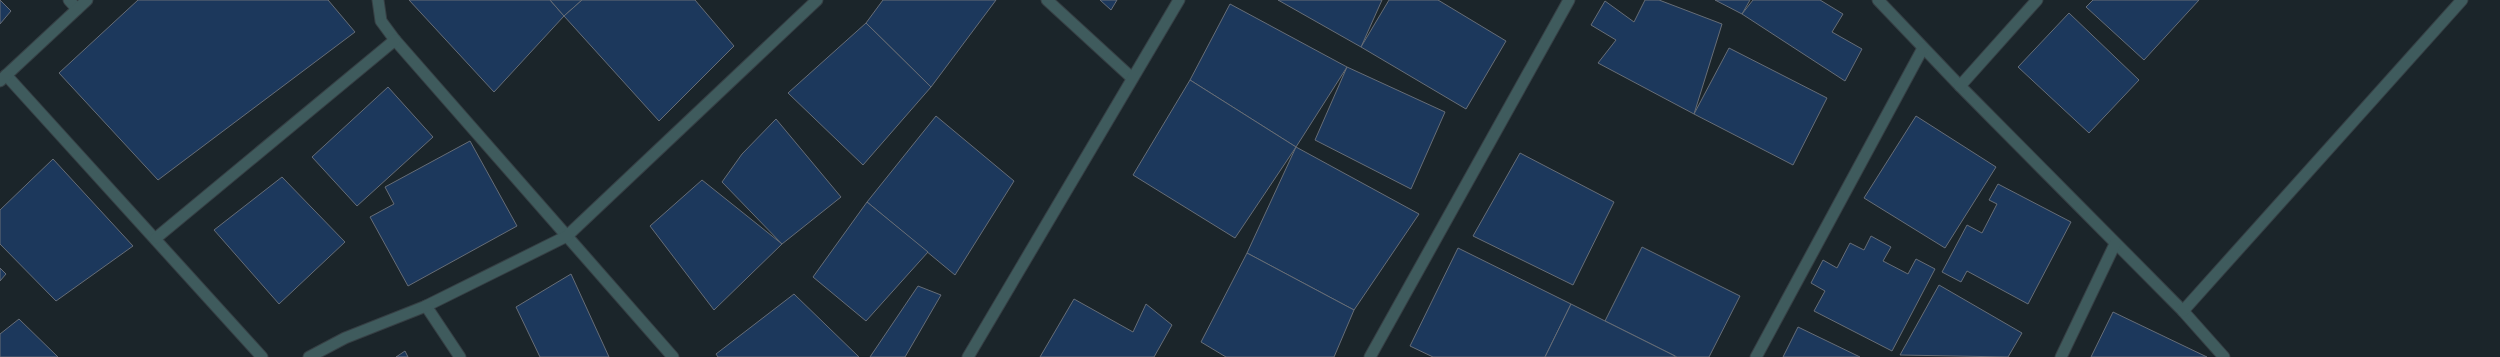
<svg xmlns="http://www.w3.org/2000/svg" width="2500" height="357" font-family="Figtree,sans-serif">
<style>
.building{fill:#1c385c;stroke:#666d77}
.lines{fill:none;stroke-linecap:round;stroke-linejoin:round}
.minor-casing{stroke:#363f44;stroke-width:13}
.tertiary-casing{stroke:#363f44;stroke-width:13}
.minor{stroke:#3f5b5d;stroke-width:11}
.tertiary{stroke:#3f5b5d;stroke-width:11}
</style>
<rect width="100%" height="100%" fill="#1b252a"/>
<g class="building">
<polygon points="0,0 11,11 0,24"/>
<polygon points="138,0 328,0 355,32 158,180 59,73"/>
<polygon points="409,0 550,0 564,16 494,92"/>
<polygon points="550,0 582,0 564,16"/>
<polygon points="582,0 695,0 734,46 659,121 564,16"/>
<polygon points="883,0 996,0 931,87 866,23"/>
<polygon points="1100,0 1117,0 1111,10"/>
<polygon points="1278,0 1382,0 1361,47"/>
<polygon points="1389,0 1438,0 1506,41 1466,109 1361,47"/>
<polygon points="1645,0 1659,0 1722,24 1694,114 1598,63 1616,40 1591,25 1605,1 1634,22"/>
<polygon points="1715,0 1750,0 1742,14"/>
<polygon points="1753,0 1820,0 1843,14 1832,32 1862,49 1845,81 1742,14"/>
<polygon points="2093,0 2199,0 2144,60 2086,7"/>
<polygon points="1230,4 1347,67 1296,147 1190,80"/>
<polygon points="2069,13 2139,80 2089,133 2018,67"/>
<polygon points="866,23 931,87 863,165 788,93"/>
<polygon points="1729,48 1827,98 1793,165 1694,114"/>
<polygon points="1347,67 1445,112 1411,189 1315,140"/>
<polygon points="1190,80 1296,147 1235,238 1133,175"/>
<polygon points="388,87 433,137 357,206 312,157"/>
<polygon points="936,116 1014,181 955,275 867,202"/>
<polygon points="1916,116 1996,167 1945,248 1864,198"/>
<polygon points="776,119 841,197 782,244 722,182 742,154"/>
<polygon points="470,141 517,226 408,286 370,217 394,204 385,187"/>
<polygon points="1296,147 1419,214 1354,310 1247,253"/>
<polygon points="1520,153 1614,202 1573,285 1473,236"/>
<polygon points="53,159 133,246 56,301 0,244 0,210"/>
<polygon points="282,177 345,242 279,304 214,230"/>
<polygon points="702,180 782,244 714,310 650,226"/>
<polygon points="1998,184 2071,222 2028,304 1967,271 1961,282 1942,272 1967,225 1982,233 1997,204 1989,200"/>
<polygon points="867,202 928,252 866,321 813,277"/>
<polygon points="1871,236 1891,247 1883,261 1908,274 1916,259 1935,269 1892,351 1814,311 1825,291 1811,283 1823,260 1837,268 1850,243 1864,250"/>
<polygon points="1642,247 1740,296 1709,357 1677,357 1605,321"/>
<polygon points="1458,248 1571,304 1545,357 1433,357 1410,346"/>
<polygon points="1247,253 1354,310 1334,357 1226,357 1201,342"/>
<polygon points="0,268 6,274 0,281"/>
<polygon points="571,274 609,357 540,357 516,307"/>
<polygon points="1939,285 2022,333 2008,357 1900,355"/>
<polygon points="918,286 941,295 905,357 870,357"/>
<polygon points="794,294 859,357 718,357 716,354"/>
<polygon points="1074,299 1133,332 1146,304 1172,325 1154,357 1040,357"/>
<polygon points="1571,304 1675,356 1675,357 1545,357"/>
<polygon points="2113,312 2207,357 2091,357"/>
<polygon points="19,319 58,357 0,357 0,334"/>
<polygon points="1798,327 1860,357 1783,357"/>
<polygon points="405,351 408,357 396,357"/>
</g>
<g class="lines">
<defs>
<g id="minor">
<polyline points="69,0 77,9"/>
<polyline points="378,0 381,21 395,40 673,357"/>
<polyline points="1047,0 1132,78"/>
<polyline points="1878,0 1960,86 2183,311 2224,357"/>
<polyline points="6,75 262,357"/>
<polyline points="0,81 87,0"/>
<polyline points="1960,86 2037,0"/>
<polyline points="156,238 395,40"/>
<polyline points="426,306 460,357"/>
<polyline points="2183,311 2462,0"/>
<polyline points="309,357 345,338 426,306 567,236 817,0"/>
<polyline points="1370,357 1569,0"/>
<polyline points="1756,357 1923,48"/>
<polyline points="2061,357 2115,244"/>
</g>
<polyline id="tertiary" points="968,357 1179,0"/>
</defs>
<use href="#minor" class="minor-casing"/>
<use href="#tertiary" class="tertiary-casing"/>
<use href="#minor" class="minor"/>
<use href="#tertiary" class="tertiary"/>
</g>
</svg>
